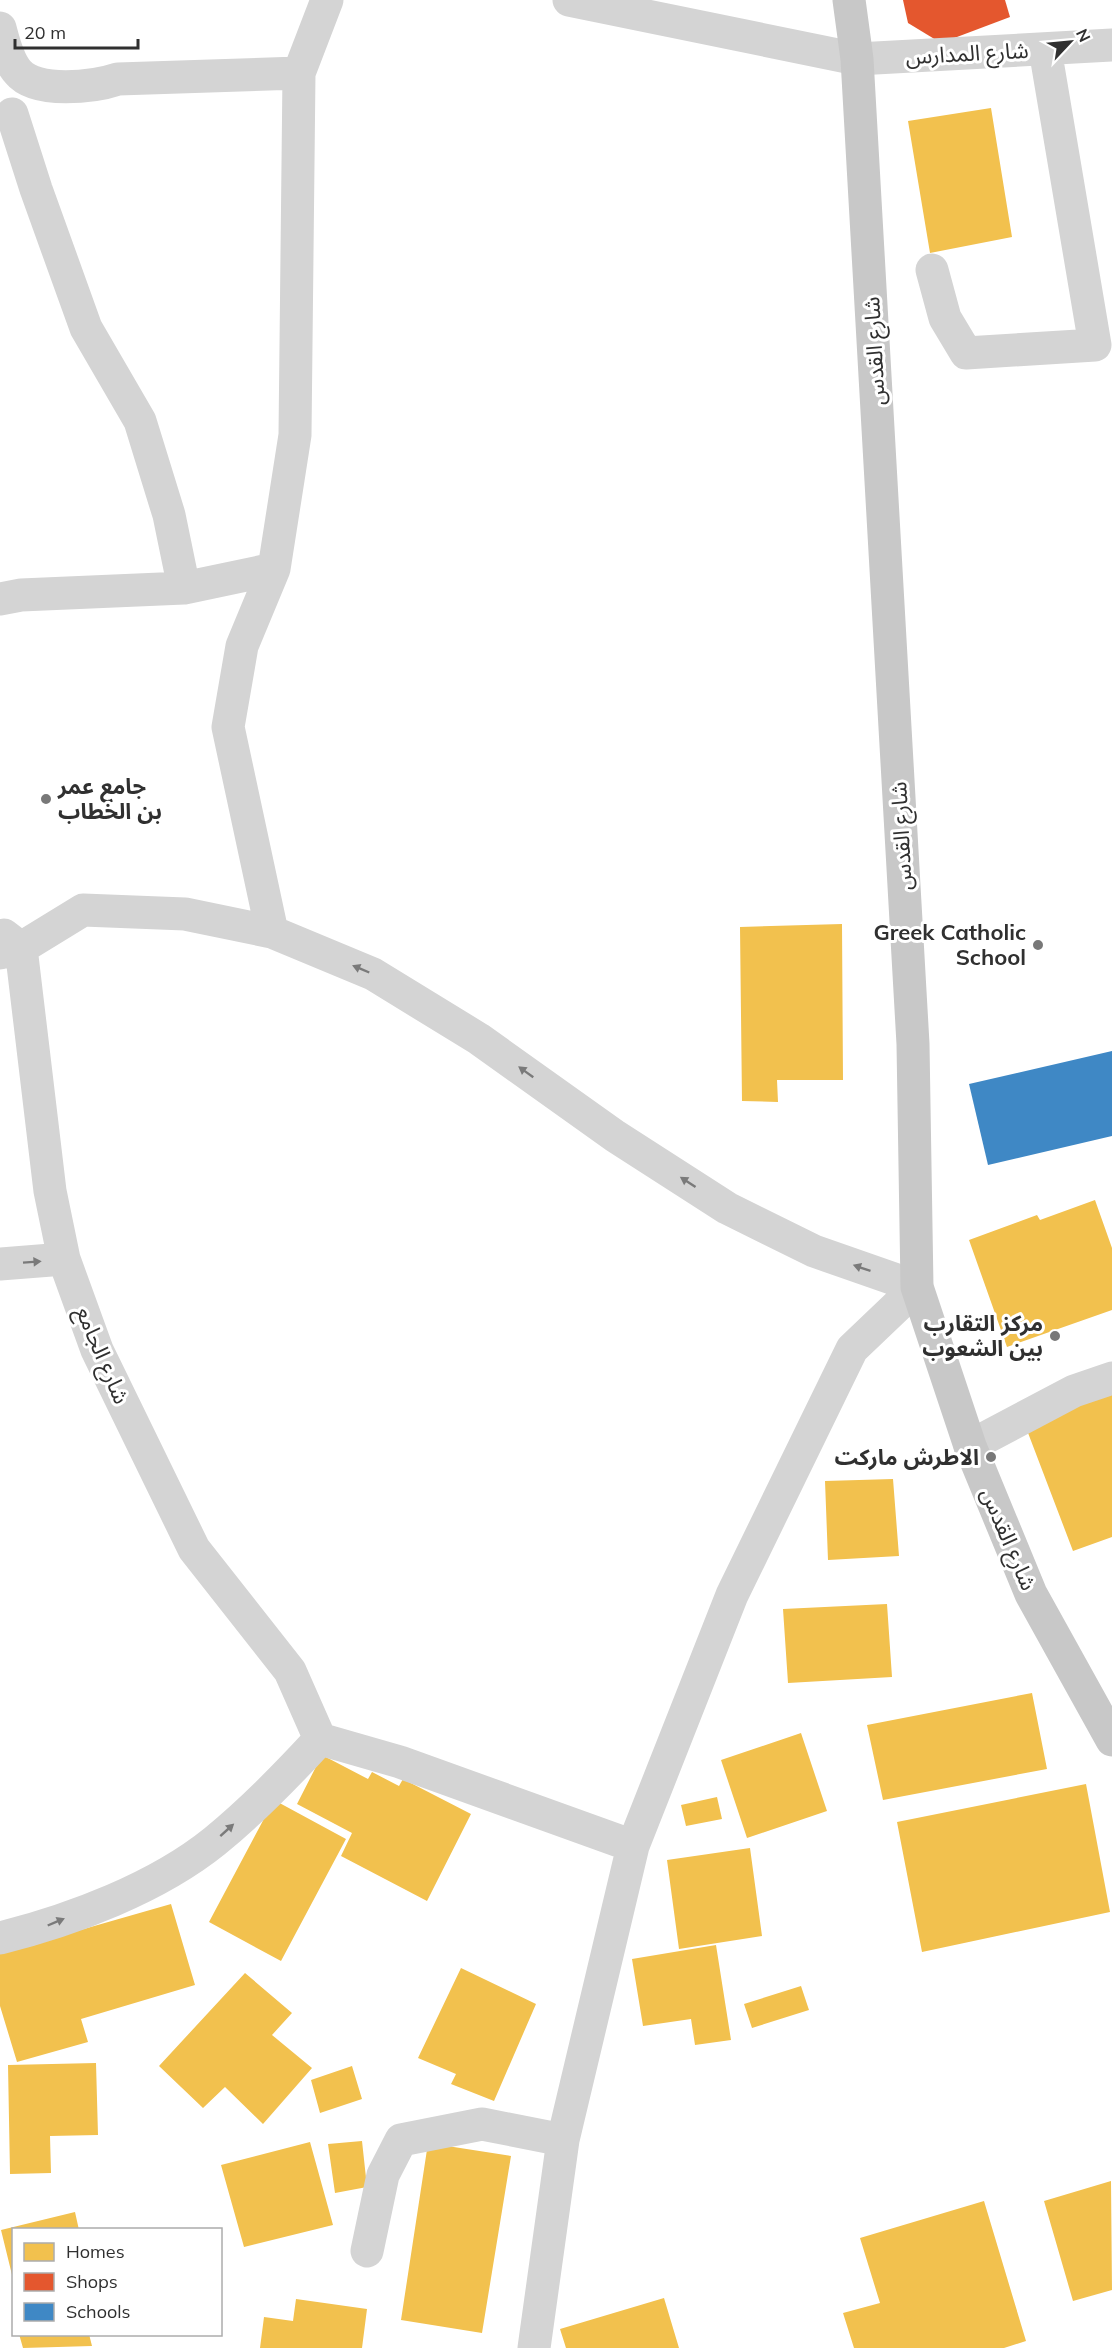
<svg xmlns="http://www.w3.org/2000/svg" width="1112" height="2348" viewBox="0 0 1112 2348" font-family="Mulish,'Noto Sans Arabic',sans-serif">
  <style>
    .homes { fill: #f2c14e }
    .shops { fill: #e4572e }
    .schools { fill: #3f88c5 }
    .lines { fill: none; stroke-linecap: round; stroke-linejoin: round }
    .minor { stroke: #d4d4d4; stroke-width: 33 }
    .major { stroke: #c8c8c8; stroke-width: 33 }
    .oneway { fill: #7a7a7a }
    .poi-dot { fill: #787878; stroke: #fff; stroke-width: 2 }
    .labels { text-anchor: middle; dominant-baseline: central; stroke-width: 6; stroke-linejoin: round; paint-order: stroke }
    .street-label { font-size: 22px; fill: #303030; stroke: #fff }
    .poi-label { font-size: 22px; font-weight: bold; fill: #303030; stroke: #fff; text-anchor: end }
  </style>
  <rect width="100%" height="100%" fill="#fff"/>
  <path class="homes" d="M991 108 1012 237 930 253 908 121Z
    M842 924 843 1080H777L778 1102 742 1101 740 927Z
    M1095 1200 1112 1248V1310L1007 1347 969 1240 1037 1215 1040 1220Z
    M1112 1394V1537L1073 1551 1025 1425Z
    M893 1479 899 1556 828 1560 825 1481Z
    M887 1604 892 1677 788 1683 783 1609Z
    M1032 1693 1047 1769 883 1800 867 1725Z
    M801 1733 827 1811 747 1838 721 1760Z
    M322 1755 368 1779 372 1772 399 1786 403 1779 471 1814 427 1901 341 1856 352 1833 297 1804Z
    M1086 1784 1110 1912 922 1952 897 1822Z
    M717 1797 722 1819 686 1826 681 1805Z
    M274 1800 346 1839 281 1961 209 1922Z
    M750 1848 762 1936 679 1949 667 1860Z
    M171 1904 195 1985 81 2019 88 2042 17 2062 0 2006V1953Z
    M716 1945 731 2040 695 2045 691 2019 643 2026 632 1959Z
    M461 1968 536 2004 494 2101 451 2084 456 2074 418 2058Z
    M245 1973 292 2013 272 2035 312 2068 263 2124 225 2087 203 2108 159 2066Z
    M801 1986 809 2010 752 2028 744 2004Z
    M96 2063 98 2135 50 2136 51 2173 10 2174 8 2065Z
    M352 2066 362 2099 320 2113 311 2080Z
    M362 2141 367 2187 335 2193 328 2144Z
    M310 2142 333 2225 244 2247 221 2165Z
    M428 2143 511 2156 482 2333 401 2320Z
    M1111 2181 1112 2290 1073 2301 1044 2201Z
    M984 2201 1026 2341 1004 2348H854L843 2313 880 2303 860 2238Z
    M75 2212 79 2230H14L13 2279 1 2230Z
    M664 2298 679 2348H566L560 2329Z
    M296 2299 367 2309 362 2348H260L264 2317 293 2321Z
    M19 2334H89L92 2346 23 2348Z"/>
  <path class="shops" d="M903 0H1005L1010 17 941 43 908 23Z"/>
  <path class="schools" d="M1112 1051V1136L988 1165 969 1084Z"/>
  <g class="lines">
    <path class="minor" d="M569 0 857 59 1112 45
      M0 28C4 43 8 61 18 72 36 94 94 87 118 79L299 73
      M12 114 36 189 86 328 140 421 169 515 184 588
      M932 270 945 318 966 353 1095 345 1045 49
      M0 599 21 595 184 588 274 569 295 435 299 73 327 0
      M272 932 228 727 242 646 274 569
      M4 935 21 948 50 1191 64 1259 97 1350 194 1549 290 1671 320 1739
      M0 953 21 948 83 910 185 914 272 932 373 974 479 1039 615 1136 727 1208 814 1251 917 1287 852 1349 732 1595 633 1846 563 2140 534 2348
      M0 1264 64 1259
      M970 1446 1074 1391 1112 1378
      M320 1739 400 1762 633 1846
      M0 1938C72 1920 157 1888 215 1841 253 1810 287 1775 320 1739
      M367 2251 383 2175 401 2140 482 2124 563 2140"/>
    <path class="major" d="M849 0 857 59 913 1044 917 1287 970 1446 1031 1594 1112 1740"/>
  </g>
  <defs><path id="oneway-solid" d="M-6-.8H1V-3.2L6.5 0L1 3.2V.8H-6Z" transform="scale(1.5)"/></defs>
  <g class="oneway">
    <use href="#oneway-solid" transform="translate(361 969) rotate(-157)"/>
    <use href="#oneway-solid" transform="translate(526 1072) rotate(-144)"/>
    <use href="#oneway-solid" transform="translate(688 1182) rotate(-147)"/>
    <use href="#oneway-solid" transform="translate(32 1262) rotate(-4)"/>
    <use href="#oneway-solid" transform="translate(862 1268) rotate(-161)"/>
    <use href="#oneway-solid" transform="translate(227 1830) rotate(-42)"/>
    <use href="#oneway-solid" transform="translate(56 1922) rotate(-23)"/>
  </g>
  <g class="poi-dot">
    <circle cx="46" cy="799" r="6"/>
    <circle cx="1038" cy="945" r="6"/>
    <circle cx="1055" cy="1336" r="6"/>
    <circle cx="991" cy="1457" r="6"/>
  </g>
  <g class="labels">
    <g class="street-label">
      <text transform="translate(967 53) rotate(-3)">شارع المدارس</text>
      <text transform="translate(874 351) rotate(-93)">شارع القدس</text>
      <text transform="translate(901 836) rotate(-93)">شارع القدس</text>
      <text transform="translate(103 1355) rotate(67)">شارع الجامع</text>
      <text transform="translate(1009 1539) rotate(67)">شارع القدس</text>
    </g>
    <g class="poi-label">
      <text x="58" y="786" text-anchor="start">جامع عمر<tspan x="58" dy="25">بن الخطاب</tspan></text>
      <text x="1026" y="932">Greek Catholic<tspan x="1026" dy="25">School</tspan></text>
      <text x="1043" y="1323">مركز التقارب<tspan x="1043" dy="25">بين الشعوب</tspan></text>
      <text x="979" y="1457">الاطرش ماركت</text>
    </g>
  </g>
  <rect x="12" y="2228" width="210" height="108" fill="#ffffff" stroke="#acacac" stroke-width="1.5"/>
  <rect x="24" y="2243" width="30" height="18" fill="#f2c14e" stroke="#acacac" stroke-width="1.5"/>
  <text x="66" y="2258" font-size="18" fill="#303030">Homes</text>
  <rect x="24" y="2273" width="30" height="18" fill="#e4572e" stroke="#acacac" stroke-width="1.5"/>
  <text x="66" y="2288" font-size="18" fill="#303030">Shops</text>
  <rect x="24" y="2303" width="30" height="18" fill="#3f88c5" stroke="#acacac" stroke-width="1.5"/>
  <text x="66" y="2318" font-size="18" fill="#303030">Schools</text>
  <g transform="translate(1070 42) rotate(64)" stroke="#ffffff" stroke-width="4.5" paint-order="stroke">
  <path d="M0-4.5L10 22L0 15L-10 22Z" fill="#303030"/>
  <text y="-9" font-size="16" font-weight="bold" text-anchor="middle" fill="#303030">N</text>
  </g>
  <path d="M15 39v9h123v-9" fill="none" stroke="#303030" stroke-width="3"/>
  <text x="24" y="39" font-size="18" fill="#303030" stroke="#ffffff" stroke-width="4.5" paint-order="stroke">20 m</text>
</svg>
